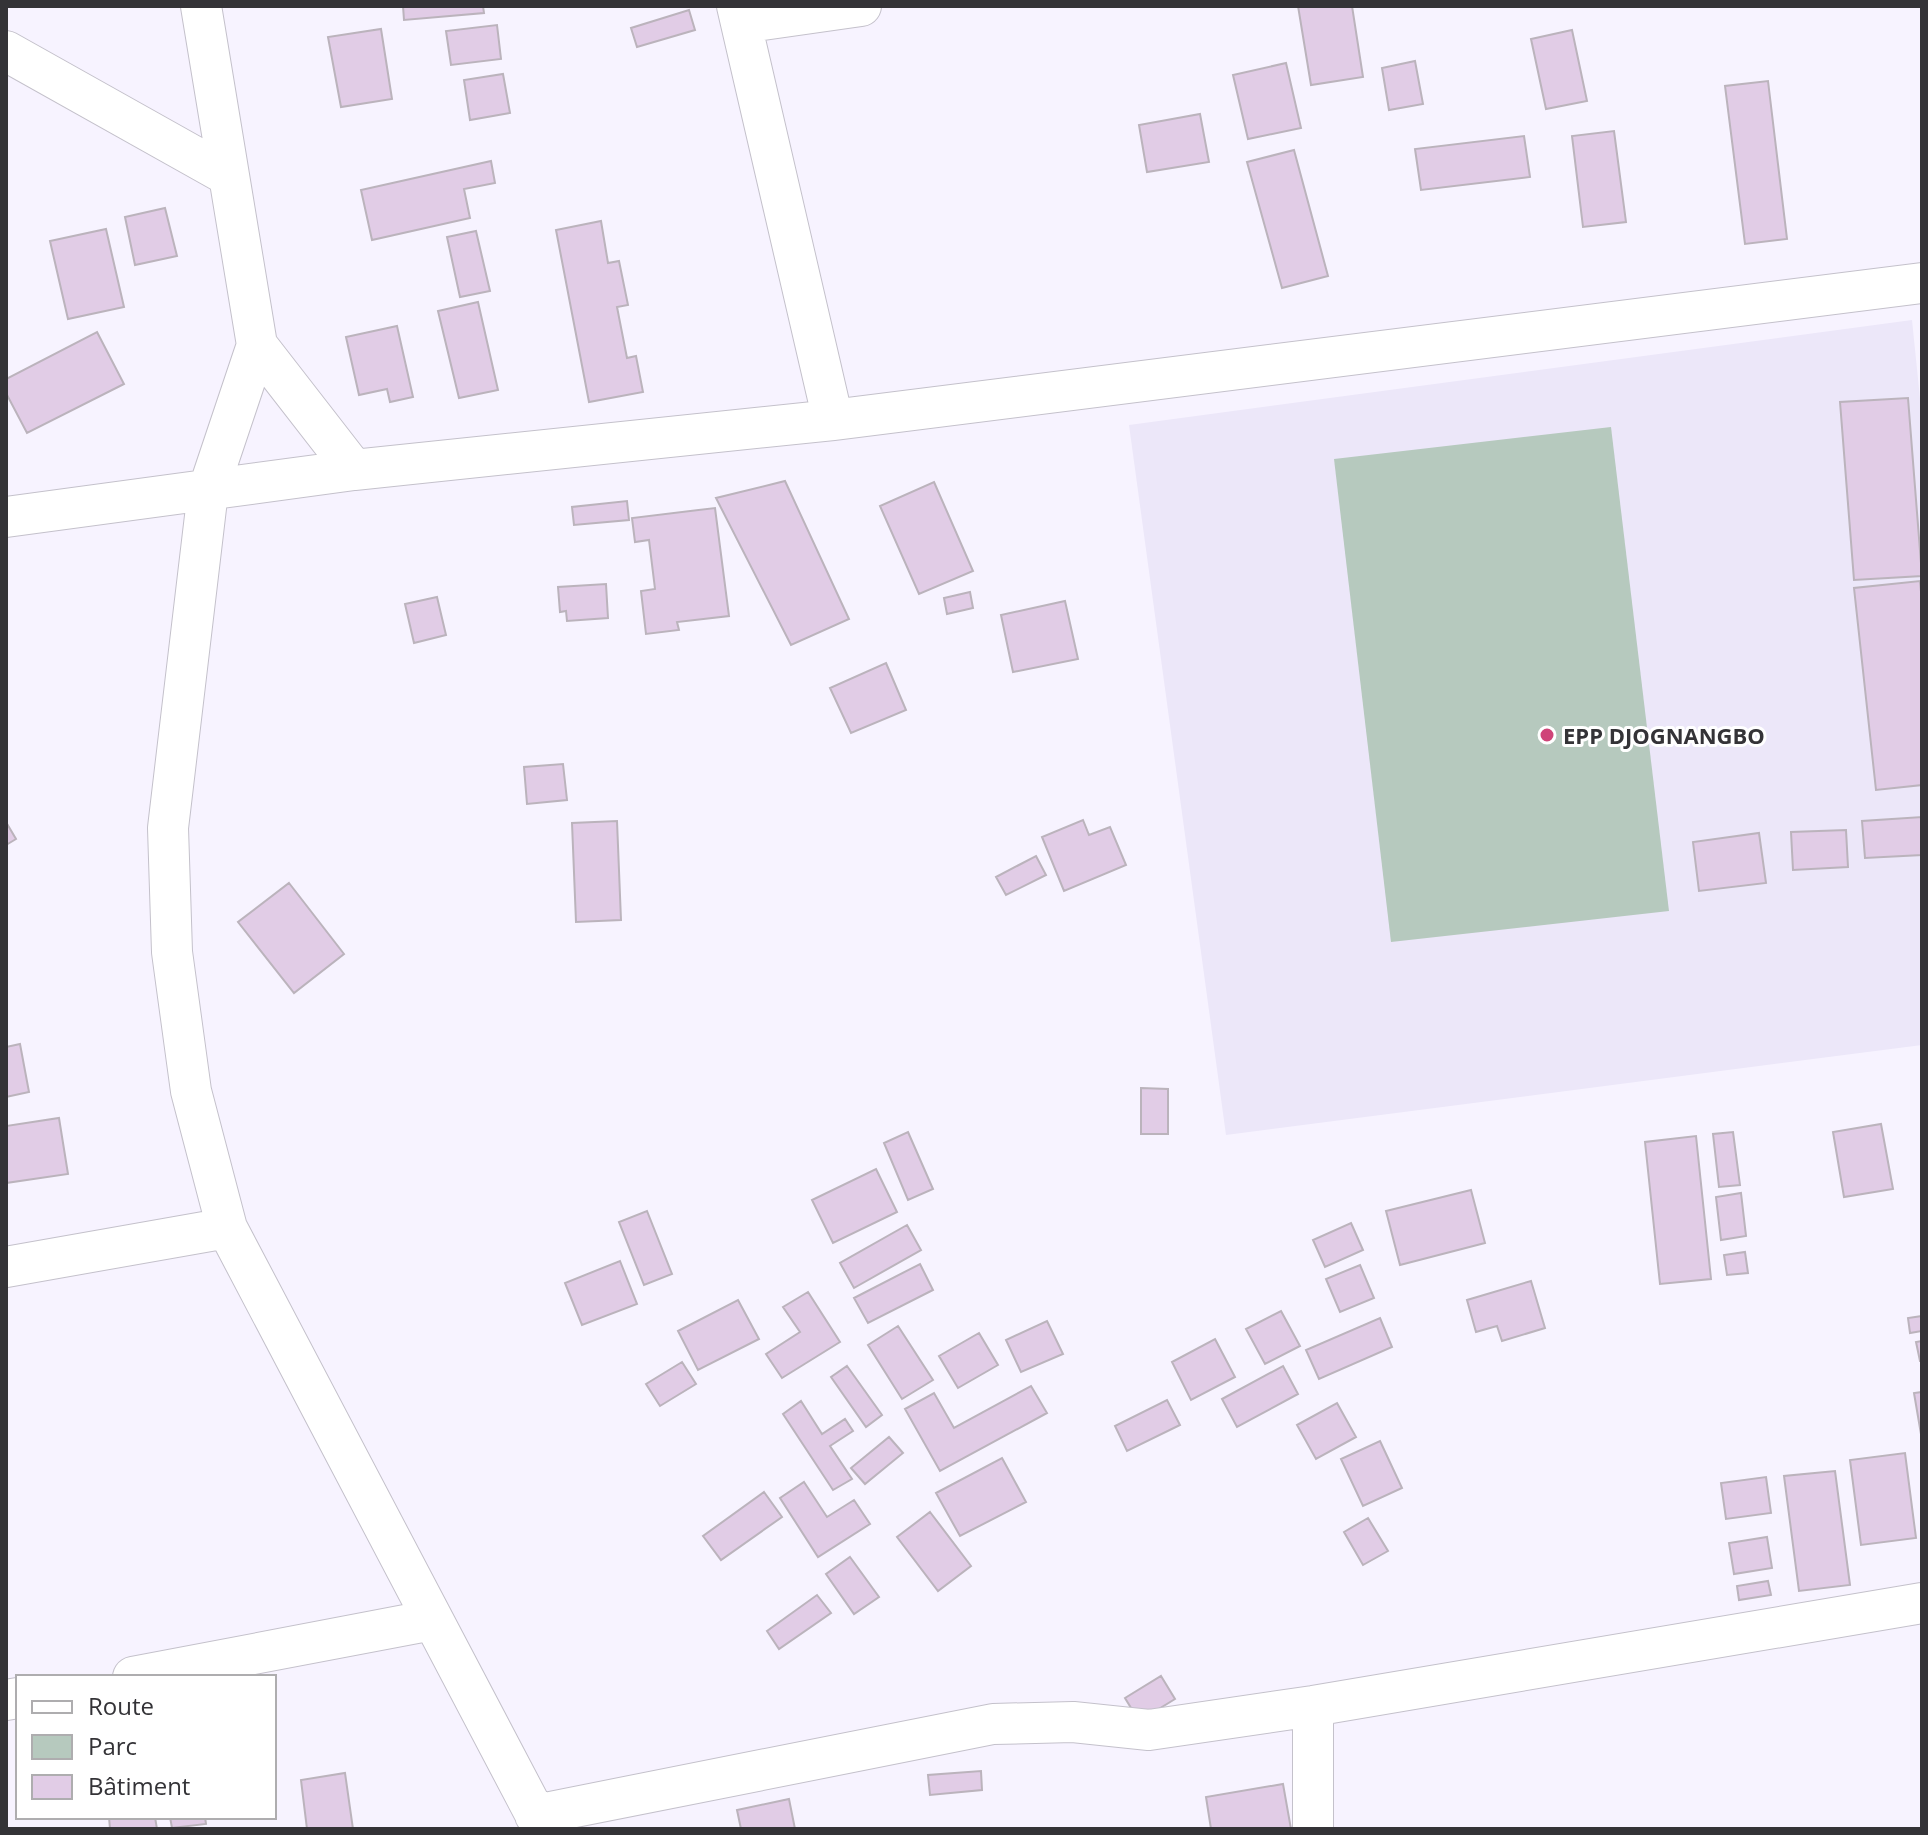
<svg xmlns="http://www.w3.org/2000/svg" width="1928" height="1835" viewBox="0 0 1928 1835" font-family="'Open Sans',sans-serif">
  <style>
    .built { fill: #ece7f9 }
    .green { fill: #b6c9be }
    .building { fill: #e1cce6; stroke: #bbb3bc; stroke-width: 2 }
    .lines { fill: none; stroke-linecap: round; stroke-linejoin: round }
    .minor-casing { stroke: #c4c1cb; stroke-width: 42 }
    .minor { stroke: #fff; stroke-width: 40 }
    .poi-dot { fill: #cf4478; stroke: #fff; stroke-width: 3 }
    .labels { text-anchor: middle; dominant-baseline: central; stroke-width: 6; stroke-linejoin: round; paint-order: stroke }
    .poi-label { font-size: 22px; font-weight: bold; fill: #343337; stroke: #fff; text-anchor: start }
  </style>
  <rect width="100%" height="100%" fill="#f7f3ff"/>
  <path class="built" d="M1912 320 1922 418V1045L1226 1135 1129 425Z"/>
  <path class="green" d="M1611 427 1669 911 1391 942 1334 459Z"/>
  <path class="building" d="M403 6H483L484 13 404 20Z
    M1298 6H1352L1363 77 1311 85Z
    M689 10 695 30 637 47 631 28Z
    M497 25 501 59 451 65 446 31Z
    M381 29 392 99 341 107 328 37Z
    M1572 30 1587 101 1546 109 1531 39Z
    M1415 61 1423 104 1389 110 1382 68Z
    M1286 63 1301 128 1248 139 1233 75Z
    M503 74 510 113 470 120 464 80Z
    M1768 81 1787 239 1745 244 1725 86Z
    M1200 114 1209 162 1147 172 1139 125Z
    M1614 131 1626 222 1583 227 1572 136Z
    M1524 136 1530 177 1421 190 1415 149Z
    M1294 150 1328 276 1282 288 1247 162Z
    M491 161 495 183 464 189 470 218 372 240 361 190Z
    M165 208 177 256 135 265 125 217Z
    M601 221 608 263 619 261 628 305 617 307 627 358 636 356 643 392 589 402 556 230Z
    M106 229 124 307 68 319 50 241Z
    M476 231 490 291 460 297 447 237Z
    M478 302 498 390 459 398 438 311Z
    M397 326 413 397 390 402 387 389 359 395 346 337Z
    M97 332 124 384 27 433 6 393V379Z
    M1908 398 1922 576 1854 580 1840 402Z
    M785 481 849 619 791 645 716 498Z
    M934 482 973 571 919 594 880 506Z
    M627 501 629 520 574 525 572 507Z
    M715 508 729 616 677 622 679 630 646 634 641 591 655 589 649 540 635 542 632 518Z
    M1920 581 1922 603V785L1876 790 1854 588Z
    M606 584 608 618 567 621 566 611 560 612 558 587Z
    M970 592 973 608 947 614 944 598Z
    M437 597 446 635 414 643 405 604Z
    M1065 601 1078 659 1013 672 1001 615Z
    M886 663 906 710 851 733 830 688Z
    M563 764 567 800 527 804 524 767Z
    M1922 817V855L1865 858 1862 821Z
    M1083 820 1089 835 1110 827 1126 865 1064 891 1042 837Z
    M617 821 621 920 576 922 572 823Z
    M6 822 16 839 6 845Z
    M1846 830 1848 867 1793 870 1791 832Z
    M1759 833 1766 883 1699 891 1693 842Z
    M1036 856 1046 875 1006 895 996 877Z
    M289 883 344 954 294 993 238 922Z
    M20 1044 29 1092 6 1097V1047Z
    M1141 1088 1168 1089V1134H1141Z
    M59 1118 68 1174 6 1183V1126Z
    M1881 1124 1893 1189 1844 1197 1833 1132Z
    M908 1132 933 1189 908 1200 884 1143Z
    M1733 1132 1740 1185 1719 1187 1713 1134Z
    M1696 1136 1711 1279 1660 1284 1645 1142Z
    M876 1169 897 1212 833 1243 812 1200Z
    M1471 1190 1485 1243 1400 1265 1386 1211Z
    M1741 1193 1746 1236 1721 1240 1716 1197Z
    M647 1211 672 1274 644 1285 619 1222Z
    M1351 1223 1363 1250 1325 1267 1313 1240Z
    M907 1225 921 1250 854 1288 840 1263Z
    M1745 1252 1748 1273 1727 1275 1724 1255Z
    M620 1261 637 1304 582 1325 565 1283Z
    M920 1264 933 1290 868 1323 854 1298Z
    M1360 1265 1374 1298 1340 1312 1326 1279Z
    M1531 1281 1545 1328 1502 1341 1497 1326 1476 1332 1467 1300Z
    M808 1292 840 1342 782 1378 766 1354 800 1332 783 1307Z
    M738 1300 759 1339 698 1370 678 1331Z
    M1281 1311 1300 1346 1265 1364 1246 1329Z
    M1922 1316V1331L1910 1333 1908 1318Z
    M1380 1318 1392 1347 1319 1379 1306 1350Z
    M1047 1321 1063 1354 1021 1372 1006 1340Z
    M898 1326 933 1380 902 1399 868 1345Z
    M979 1333 998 1365 958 1388 939 1356Z
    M1215 1339 1235 1377 1191 1400 1172 1362Z
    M1922 1341V1361H1920L1916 1342Z
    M682 1362 696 1384 660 1406 646 1384Z
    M847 1366 882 1415 866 1427 831 1377Z
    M1283 1366 1298 1394 1237 1427 1222 1399Z
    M1031 1386 1047 1413 940 1471 905 1409 934 1393 954 1428Z
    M1922 1392V1440L1914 1393Z
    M1167 1400 1180 1425 1127 1451 1115 1426Z
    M801 1401 822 1434 845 1419 853 1431 830 1446 852 1479 833 1490 783 1414Z
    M1337 1403 1356 1437 1316 1459 1297 1425Z
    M889 1437 903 1453 865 1484 851 1468Z
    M1380 1441 1402 1488 1363 1506 1341 1459Z
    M1905 1453 1916 1538 1861 1545 1850 1460Z
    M1002 1458 1026 1502 960 1536 936 1493Z
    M1835 1471 1850 1585 1799 1591 1784 1476Z
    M1766 1477 1771 1513 1726 1519 1721 1483Z
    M804 1482 827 1517 854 1500 870 1524 818 1557 780 1498Z
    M764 1492 782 1517 721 1560 703 1536Z
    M930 1512 971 1566 938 1591 897 1537Z
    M1368 1518 1388 1551 1363 1565 1344 1532Z
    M1767 1537 1772 1568 1734 1574 1729 1543Z
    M850 1557 879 1597 854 1614 826 1574Z
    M1768 1581 1771 1595 1739 1600 1737 1586Z
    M817 1595 831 1613 779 1649 767 1631Z
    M1161 1676 1175 1699 1139 1721 1125 1698Z
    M981 1771 982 1790 930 1795 928 1775Z
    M345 1773 353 1829H307L301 1780Z
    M1283 1784 1291 1829H1211L1206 1797Z
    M789 1799 795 1829H741L737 1810Z
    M109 1817H155L157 1829H110Z
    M170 1817H205L206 1824 172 1828Z"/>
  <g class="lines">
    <defs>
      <path id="minor" d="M201 6 257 345 208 491 168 828 172 952 191 1091 227 1228 543 1829
        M737 6 833 420
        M741 23 861 6
        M6 51 229 176
        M257 345 354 470
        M6 517 354 470 833 420 1922 283
        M6 1267 227 1228
        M133 1677 432 1620
        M6 1700 18 1698
        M1313 1706V1829
        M535 1815 993 1724 1073 1722 1149 1730 1313 1706 1922 1603"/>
    </defs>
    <use href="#minor" class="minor-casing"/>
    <use href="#minor" class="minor"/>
  </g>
  <circle class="poi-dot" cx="1547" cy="735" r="8"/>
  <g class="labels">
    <g class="poi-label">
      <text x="1563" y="735">EPP DJOGNANGBO</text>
    </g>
  </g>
  <rect width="1928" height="1835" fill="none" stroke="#343337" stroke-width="16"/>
  <rect x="16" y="1675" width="260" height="144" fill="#ffffff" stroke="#aeadaf" stroke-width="2"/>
  <rect x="32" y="1701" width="40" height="12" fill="#ffffff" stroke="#aeadaf" stroke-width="2"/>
  <text x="88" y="1715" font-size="24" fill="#343337">Route</text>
  <rect x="32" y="1735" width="40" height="24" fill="#b6c9be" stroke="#aeadaf" stroke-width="2"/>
  <text x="88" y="1755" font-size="24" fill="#343337">Parc</text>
  <rect x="32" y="1775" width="40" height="24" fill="#e1cce6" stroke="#aeadaf" stroke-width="2"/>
  <text x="88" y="1795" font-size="24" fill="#343337">Bâtiment</text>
</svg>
